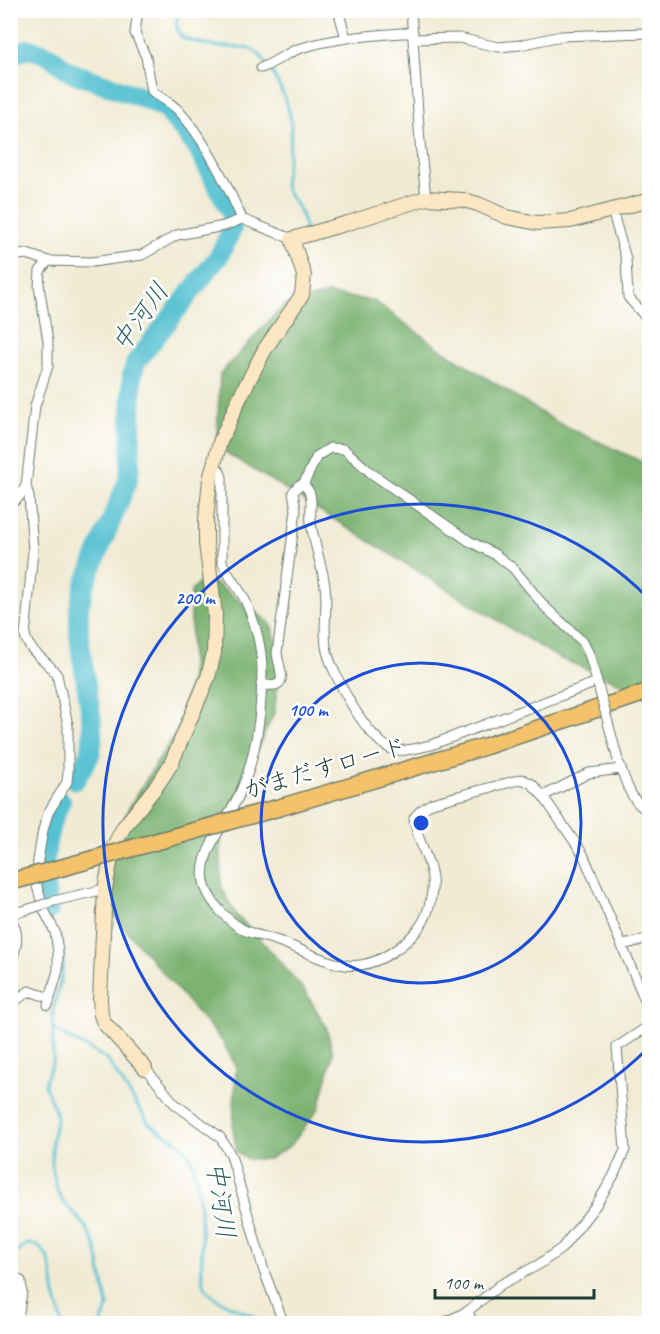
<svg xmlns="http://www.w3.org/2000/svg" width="660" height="1334" viewBox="0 0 660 1334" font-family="Caveat,'Klee One',sans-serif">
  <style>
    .forest { fill: #7bb372; stroke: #4d7853; stroke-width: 1.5 }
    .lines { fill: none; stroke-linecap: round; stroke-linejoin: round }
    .stream { stroke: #57c1d2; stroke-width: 3 }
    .river { stroke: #57c1d2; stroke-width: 20 }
    .street-casing { stroke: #687a6c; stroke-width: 11 }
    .secondary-casing { stroke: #687a6c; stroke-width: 16 }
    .highway-casing { stroke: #687a6c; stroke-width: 19 }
    .street { stroke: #fff; stroke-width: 9 }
    .secondary { stroke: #fbe7c3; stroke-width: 14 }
    .highway { stroke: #f4c26a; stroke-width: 16 }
    .street-bridge-casing { stroke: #687a6c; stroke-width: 11; stroke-linecap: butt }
    .highway-bridge-casing { stroke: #687a6c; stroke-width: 19; stroke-linecap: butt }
    .street-bridge { stroke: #fff; stroke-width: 9 }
    .highway-bridge { stroke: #f4c26a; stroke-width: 16 }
    .ring { fill: none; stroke: #1d4ed8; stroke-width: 3 }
    .labels { text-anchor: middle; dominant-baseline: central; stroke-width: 5; stroke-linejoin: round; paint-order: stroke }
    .street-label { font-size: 24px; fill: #1f3d34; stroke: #fff }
    .water-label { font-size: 26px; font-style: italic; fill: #306563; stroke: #fff }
    .centre { fill: #1d4ed8; stroke: #fff; stroke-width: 3 }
    .ring-label { font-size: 18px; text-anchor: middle; font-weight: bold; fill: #1d4ed8; stroke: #fff; stroke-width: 5; stroke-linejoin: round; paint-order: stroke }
  </style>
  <rect width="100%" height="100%" fill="#fff"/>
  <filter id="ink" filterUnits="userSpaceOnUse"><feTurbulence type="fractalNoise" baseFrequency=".0167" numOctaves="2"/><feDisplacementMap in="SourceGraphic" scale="12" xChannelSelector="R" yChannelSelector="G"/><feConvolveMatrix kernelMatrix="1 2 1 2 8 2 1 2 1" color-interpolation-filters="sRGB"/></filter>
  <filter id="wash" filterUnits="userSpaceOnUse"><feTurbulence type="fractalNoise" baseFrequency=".008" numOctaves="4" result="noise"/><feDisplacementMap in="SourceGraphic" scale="24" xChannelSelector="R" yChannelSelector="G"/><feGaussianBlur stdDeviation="1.35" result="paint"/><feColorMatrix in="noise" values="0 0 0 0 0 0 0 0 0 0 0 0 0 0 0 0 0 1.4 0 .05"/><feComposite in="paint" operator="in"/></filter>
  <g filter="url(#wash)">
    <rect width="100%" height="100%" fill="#f1ebd4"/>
    <path class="forest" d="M327 294 374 301 439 348 558 423 649 465V695L557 657 220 449 217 435 220 374 284 305Z
      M202 580 216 584 270 623 278 645V681L274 713 246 774 221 839V886L236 915 261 940 304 990 326 1026 333 1054 319 1108 291 1145 269 1159H248L237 1152 233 1130 236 1066 222 1041 113 915 106 879 110 847 131 804 177 731 191 677V591Z"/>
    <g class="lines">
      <path class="stream" d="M180 10C175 20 175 30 183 38 197 43 213 47 228 47 236 48 243 46 251 49 268 56 290 104 291 123 292 142 287 164 284 183 286 195 294 199 299 210 302 216 304 224 306 230
        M60 937C71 974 50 995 53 1028 70 1042 91 1047 108 1061L148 1122C159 1134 180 1138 188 1153 201 1177 201 1226 202 1253 202 1265 200 1280 207 1290 215 1302 242 1309 255 1318V1324
        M53 1028V1062L46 1079 45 1086 57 1116 52 1140V1166L57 1190 62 1200 86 1227 96 1247 108 1307 101 1324
        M10 1258 27 1244C53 1244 52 1277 55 1295 57 1305 61 1313 62 1324"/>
      <path class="river" d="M10 55 28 49 40 52 51 57 70 72 138 96 165 108 196 146 232 213V229L219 256 136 362 132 375 130 467 128 480 84 587 79 608V637L92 722V743L90 755 75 780
        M49 910C41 875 43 833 61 801"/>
    </g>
  </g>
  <g filter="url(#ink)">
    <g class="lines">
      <defs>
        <path id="street" d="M138 10 135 33 146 57 152 91C160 98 170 102 178 110 205 139 226 182 242 219L292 239
          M338 10 346 38
          M411 10 420 142 426 198
          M413 39 459 38 498 47 520 45 561 36 644 33 650 35
          M261 68C274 63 285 54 298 49 335 37 375 35 413 32
          M612 210 626 259 628 297 650 322
          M10 256 27 254 48 261 92 262 142 255 177 235 224 226 242 219
          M213 464 219 470 222 477V561C227 576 238 586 245 600 255 622 262 645 262 670 262 704 258 740 248 772 244 785 238 798 231 810 219 833 195 860 206 889 213 905 227 920 242 929 253 935 268 937 281 942 326 959 353 982 398 948 411 939 424 925 428 910 431 900 433 888 432 878 430 858 416 839 414 818L420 811 432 803 522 779 532 784 543 796 583 854 650 1012
          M303 485 317 456 330 448 344 449 371 473 469 541 496 555 513 568 545 607 583 642 589 654 598 685
          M26 486 29 496 33 551 25 636C30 654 48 660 57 675L68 725V772L67 782 48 813 43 830 38 860 37 886 44 910 55 932 58 952V970L48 1005
          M10 505 19 497 26 486 35 406 48 366V341L39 286 40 271 48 261
          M261 684C292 691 279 670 277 653L296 510 293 492 299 485H303C316 493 309 510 311 523 314 544 322 565 325 586 328 605 323 626 326 646 329 670 369 745 395 750 406 752 420 747 431 745L597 682
          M620 765C626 783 631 803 650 812
          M543 796 589 773 621 769
          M54 901 105 889
          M10 914 23 911
          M10 924 14 925C20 939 15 951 10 964
          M623 945 650 938
          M10 1001H15L29 991 50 998
          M145 1068 175 1104 220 1137 231 1155 264 1271 284 1324
          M10 1277 21 1281 22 1292 17 1324
          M468 1311 473 1324
          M442 1324 468 1311 500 1285 538 1265 562 1248 596 1205 613 1177 625 1150 617 1047 647 1027 650 1021"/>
        <path id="secondary" d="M145 1068 104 1023 101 1015 100 999 105 889 113 848 123 828 158 784 171 764 208 677 214 653 215 614 206 543V519L210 479 220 442 240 397 265 349 302 295 304 275 292 239 348 223 426 198 463 200 478 204 507 217 537 223 570 221 650 200"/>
        <path id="highway" d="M281 807 486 746 650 691"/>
      </defs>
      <use href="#street" class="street-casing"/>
      <use href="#secondary" class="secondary-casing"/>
      <use href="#highway" class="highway-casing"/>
      <use href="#street" class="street"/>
      <use href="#secondary" class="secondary"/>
      <use href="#highway" class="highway"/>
      <defs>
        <path id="street-bridge" d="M598 685 618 760
          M23 911 54 901"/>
        <path id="highway-bridge" d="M10 882 281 807"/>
      </defs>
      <use href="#street-bridge" class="street-bridge-casing"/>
      <use href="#highway-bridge" class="highway-bridge-casing"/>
      <use href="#street-bridge" class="street-bridge"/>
      <use href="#highway-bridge" class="highway-bridge"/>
    </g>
  </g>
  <g class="ring">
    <circle cx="421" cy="823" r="160"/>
    <path d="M649 1047A319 319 0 1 1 649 599"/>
  </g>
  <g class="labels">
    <g class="street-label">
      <text transform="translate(325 768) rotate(-16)">がまだすロード</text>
    </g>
    <g class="water-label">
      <text transform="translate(140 317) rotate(-54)">中河川</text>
      <text transform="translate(221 1200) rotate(82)">中河川</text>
    </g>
  </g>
  <circle cx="421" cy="823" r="9" class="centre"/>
  <g class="ring-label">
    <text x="195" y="604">200 m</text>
    <text x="308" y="716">100 m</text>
  </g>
  <rect width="660" height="1334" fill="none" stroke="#fff" stroke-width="36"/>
  <path d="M435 1289v9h159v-9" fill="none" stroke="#1f3d34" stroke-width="3"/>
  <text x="444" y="1289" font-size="18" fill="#1f3d34" stroke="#ffffff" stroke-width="4.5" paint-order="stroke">100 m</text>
</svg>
